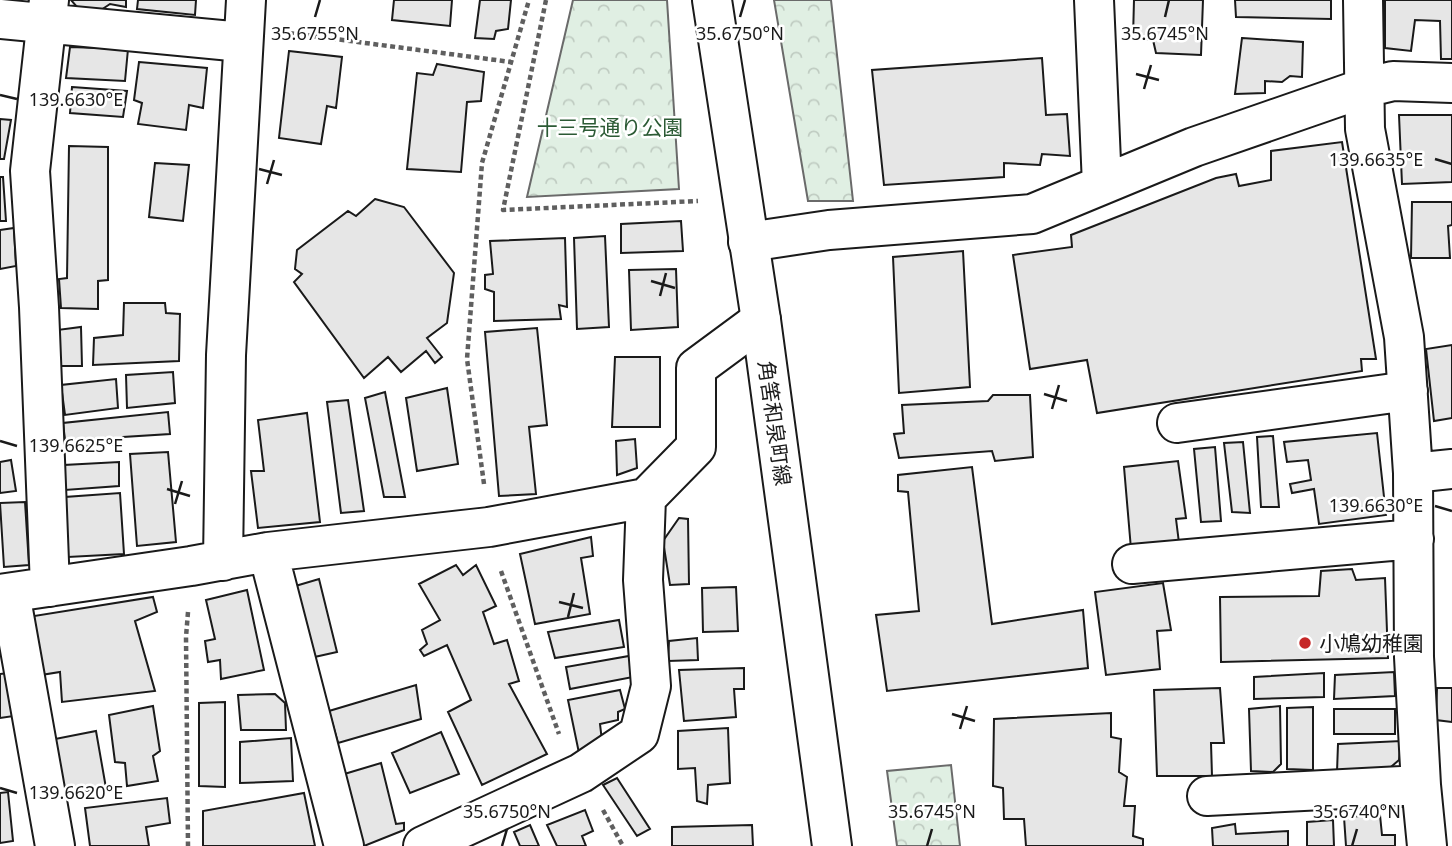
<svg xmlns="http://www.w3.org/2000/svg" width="1452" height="846" viewBox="0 0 1452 846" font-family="'Noto Sans','Noto Sans JP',sans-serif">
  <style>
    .forest { fill: url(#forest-crowns); stroke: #6a6a6a; stroke-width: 2 }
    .building { fill: #e6e6e6; stroke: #1a1a1a; stroke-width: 2 }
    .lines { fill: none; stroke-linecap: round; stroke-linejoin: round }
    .minor-casing { stroke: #1a1a1a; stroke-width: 42 }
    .major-casing { stroke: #1a1a1a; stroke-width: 42 }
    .path { stroke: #5f5f5f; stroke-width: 4.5; stroke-dasharray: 5 3.5; stroke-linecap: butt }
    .minor { stroke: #fff; stroke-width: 38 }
    .major { stroke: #fff; stroke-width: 38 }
    .ticks { fill: none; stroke: #1a1a1a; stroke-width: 2.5 }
    .poi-dot { fill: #c62828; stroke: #fff; stroke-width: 2.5 }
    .labels { text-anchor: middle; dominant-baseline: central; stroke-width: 5; stroke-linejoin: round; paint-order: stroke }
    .park-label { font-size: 21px; fill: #2b5a34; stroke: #fff }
    .street-label { font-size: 21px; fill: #1a1a1a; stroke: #fff }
    .poi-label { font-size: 21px; fill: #1a1a1a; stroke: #fff; text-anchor: start }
    .ticks-label { font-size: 18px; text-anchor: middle; fill: #1a1a1a; stroke: #fff; stroke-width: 5; stroke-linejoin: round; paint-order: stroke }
  </style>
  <defs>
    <pattern id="forest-crowns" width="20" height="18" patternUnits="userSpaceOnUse" patternTransform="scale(1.75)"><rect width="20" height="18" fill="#e0efe3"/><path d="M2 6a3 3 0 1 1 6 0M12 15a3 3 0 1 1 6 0" fill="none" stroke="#c0ccc2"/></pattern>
  </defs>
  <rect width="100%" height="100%" fill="#fff"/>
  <path class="forest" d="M573 0H667L679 189 527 197Z
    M774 0H831L853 201H808Z
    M951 765 960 846H897L887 771Z"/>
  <path class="building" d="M71 0H126V7L110 4 101 10 77 7Z
    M138 0H196L195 15 137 9Z
    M394 0H452L450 26 392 20Z
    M480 0H511L508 29 496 31 494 39 475 38Z
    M1134 0H1203L1201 55 1156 53 1153 40 1133 38Z
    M1235 0H1331V19L1236 17Z
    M1385 0H1452V59H1441L1440 21 1415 20 1411 51 1385 48Z
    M1242 38 1303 42 1302 77 1290 76 1282 82 1265 81V93L1235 94Z
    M70 47 128 49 125 81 66 78Z
    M289 51 342 57 336 108 327 106 321 144 279 138Z
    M1042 58 1046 115 1067 114 1070 156 1042 154 1040 165 1004 163V177L884 185 872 70Z
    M139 62 207 68 203 108 189 105 186 130 138 124 142 103 134 100Z
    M437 64 484 72 481 101 467 102 461 172 407 169 417 73 433 75Z
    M72 87 127 91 123 117 70 113Z
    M1399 115H1452V182L1402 184Z
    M0 119 11 120 4 159H0Z
    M1342 142 1376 359H1361L1362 371 1097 413 1087 360 1030 369 1013 255 1072 247 1071 235 1216 178 1236 174 1239 186 1271 180V151Z
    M69 146 108 147V280L98 281V309L61 308 59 279 67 278Z
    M155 163 189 165 183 221 149 217Z
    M0 177H3L6 221H0Z
    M375 199 404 207 454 273 447 323 427 338 442 357 435 363 426 351 401 372 388 357 364 378 294 282 302 274 295 269 297 250 348 211 356 216Z
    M1412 202H1452V225L1448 226 1450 258H1411Z
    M681 221 683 251 621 253V224Z
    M14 228 16 266 0 269V230Z
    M605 236 609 327 577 329 574 238Z
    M565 238 567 307 559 305 561 319 494 321V292L485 289V275L493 274 490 241Z
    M963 251 970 387 899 393 893 257Z
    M676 269 678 327 631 330 629 270Z
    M124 303H165L166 313 180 314 179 361 93 365 94 338 123 335Z
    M81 327 82 366H60L57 330Z
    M537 328 547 425 529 427 536 494 499 496 485 332Z
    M1452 345V418L1434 421 1426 349Z
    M615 357H660V427H612Z
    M173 372 175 403 127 408 126 375Z
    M116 379 118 408 65 415 61 385Z
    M447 388 458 464 417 471 406 398Z
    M385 392 405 497H384L365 398Z
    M993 395H1030L1033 457 995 461 992 451 899 458 894 434 904 433 902 405 988 401Z
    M348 400 364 511 341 513 327 402Z
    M168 412 170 434 123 437 118 444 66 448 63 423Z
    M307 413 320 522 258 528 251 471H264L258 420Z
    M1377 433 1386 515 1319 524 1314 489 1292 493 1290 484 1311 480 1308 460 1287 462 1284 442Z
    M1273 436 1279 507H1261L1257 437Z
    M635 439 637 468 617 475 616 441Z
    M1243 442 1250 513 1232 512 1224 443Z
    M1215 447 1221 521 1201 522 1194 449Z
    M168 452 176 542 137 546 130 454Z
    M11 460 16 491 0 493V462Z
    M1178 461 1186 518 1176 519 1179 543 1131 549 1124 467Z
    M119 462V486L65 490 64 465Z
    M972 467 992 624 1083 610 1088 668 887 691 876 615 919 611 908 492 898 491V475Z
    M120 493 124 554 68 557 65 497Z
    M25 502 29 565 4 567 0 503Z
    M679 518 688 519 689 584 670 585 663 541Z
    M591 537 593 556 581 558 590 614 535 624 520 554Z
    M456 565 463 575 476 565 496 606 483 612 494 644 507 640 519 681 509 684 547 754 482 785 448 712 471 700 447 645 424 656 420 650 427 644 422 630 440 620 419 584Z
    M1352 569 1356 580 1385 578 1388 658 1221 662 1220 597 1319 596 1321 571Z
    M319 579 337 652 310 658 292 587Z
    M1163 583 1171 630 1157 631 1160 669 1106 675 1095 592Z
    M736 587 738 631 703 632 702 588Z
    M247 590 264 670 221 679 220 660 208 662 205 641 215 639 206 600Z
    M153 597 157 612 135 621 155 691 62 702 60 672 41 675 34 616Z
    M619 620 624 647 555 658 548 632Z
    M697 638 698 660 668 661 669 641Z
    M629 656 633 677 570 689 566 667Z
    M744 668V689H734L736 717 684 721 679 670Z
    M1394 672 1395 696 1334 699 1335 675Z
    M8 673 14 716 0 718V674Z
    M1324 673V697L1254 699V677Z
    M416 685 421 719 338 743 329 711Z
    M1220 688 1224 743H1211L1212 776H1157L1154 690Z
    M1437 688H1452V722L1436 720Z
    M620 690 625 709 618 712V720L600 724 602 741 579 753 568 700Z
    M275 694 285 703 286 730H241L238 695Z
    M225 702V787L199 786V703Z
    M153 706 160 751 153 756 158 781 127 786 125 763 115 762 109 715Z
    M1280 706 1281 764 1273 772 1251 771 1249 709Z
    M1313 707V770L1287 769V708Z
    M1334 709H1395V734H1334Z
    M1111 713V737L1121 739 1119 772 1127 777 1124 806H1135L1133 836 1143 839V846H1026L1024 819H1004L1003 788 993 786 994 719Z
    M728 728 730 783 708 785 707 804 697 801 695 768 678 769V731Z
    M96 731 106 788 65 794 55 739Z
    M441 732 459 774 410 793 392 753Z
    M291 738 293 781 240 783V742Z
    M1401 741 1399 760 1385 772H1337L1338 744Z
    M381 763 396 824 404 823V830L364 846H357L341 775Z
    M617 778 650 829 637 836 603 785Z
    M8 792 13 841 0 843V793Z
    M304 793 315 846H203V811Z
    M167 798 170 823 146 827 149 846H90L85 808Z
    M585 810 593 831 582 836 586 846H557L547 825Z
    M1380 815 1382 835H1395V846H1346L1344 817Z
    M1333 820 1334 846H1307V822Z
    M1235 824 1236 834 1288 831V846H1213L1212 828Z
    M530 825 539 846H520L514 832Z
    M752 825 753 846H672V827Z"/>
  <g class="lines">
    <defs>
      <path id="minor" d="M49 0 30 171 39 307 50 587
        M1094 0 1102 185
        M1363 0 1365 129 1404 337 1413 473 1414 657 1421 785 1427 846
        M0 19 242 42
        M748 242 829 230 1032 214 1194 147 1364 88 1393 81 1452 83
        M1177 423 1408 391
        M1413 473 1452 469
        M268 552 344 846
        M223 561 226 355 246 0
        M1132 564 1414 539
        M10 593 55 846
        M0 594 191 566 268 552 489 527 646 498 696 447V368L761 320
        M1207 796 1421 785
        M423 846 581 773 639 734 651 686 643 580 646 498"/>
      <path id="major" d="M712 0 761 320 832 846"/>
    </defs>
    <use href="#minor" class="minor-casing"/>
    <use href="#major" class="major-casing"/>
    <path class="path" d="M546 0 503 210 698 201
      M289 33 511 62
      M484 484 467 359 482 163 529 0
      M501 571 559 734
      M188 612 186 637 188 846
      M603 810 623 846"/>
    <use href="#minor" class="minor"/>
    <use href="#major" class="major"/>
  </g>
  <path class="ticks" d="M315 17 320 0M740 17 745 0M1165 17 1169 0M1136 74 1159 80M1144 89 1151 65M0 95 17 99M1435 159 1452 164M259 169 282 175M267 184 274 160M651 281 675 288M660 296 666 273M1044 394 1067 401M1052 409 1059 385M0 441 17 446M167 489 190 496M175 504 182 481M1435 506 1452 511M559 602 583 608M568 617 574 593M952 714 975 721M960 729 967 706M0 788 17 793M502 846 507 829M927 846 932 829M1352 846 1357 829"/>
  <circle class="poi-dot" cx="1305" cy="643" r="7"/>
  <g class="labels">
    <g class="park-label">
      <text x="610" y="127">十三号通り公園</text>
    </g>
    <g class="street-label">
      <text transform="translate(775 423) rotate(82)">角筈和泉町線</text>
    </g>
    <g class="poi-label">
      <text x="1319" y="643">小鳩幼稚園</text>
    </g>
  </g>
  <g class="ticks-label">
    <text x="315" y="40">35.6755°N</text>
    <text x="740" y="40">35.6750°N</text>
    <text x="1165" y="40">35.6745°N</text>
    <text x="76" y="106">139.6630°E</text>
    <text x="1376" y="166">139.6635°E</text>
    <text x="76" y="452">139.6625°E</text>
    <text x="1376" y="512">139.6630°E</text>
    <text x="76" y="799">139.6620°E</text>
    <text x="507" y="818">35.6750°N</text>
    <text x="1357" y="818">35.6740°N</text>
    <text x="932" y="818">35.6745°N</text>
  </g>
</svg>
